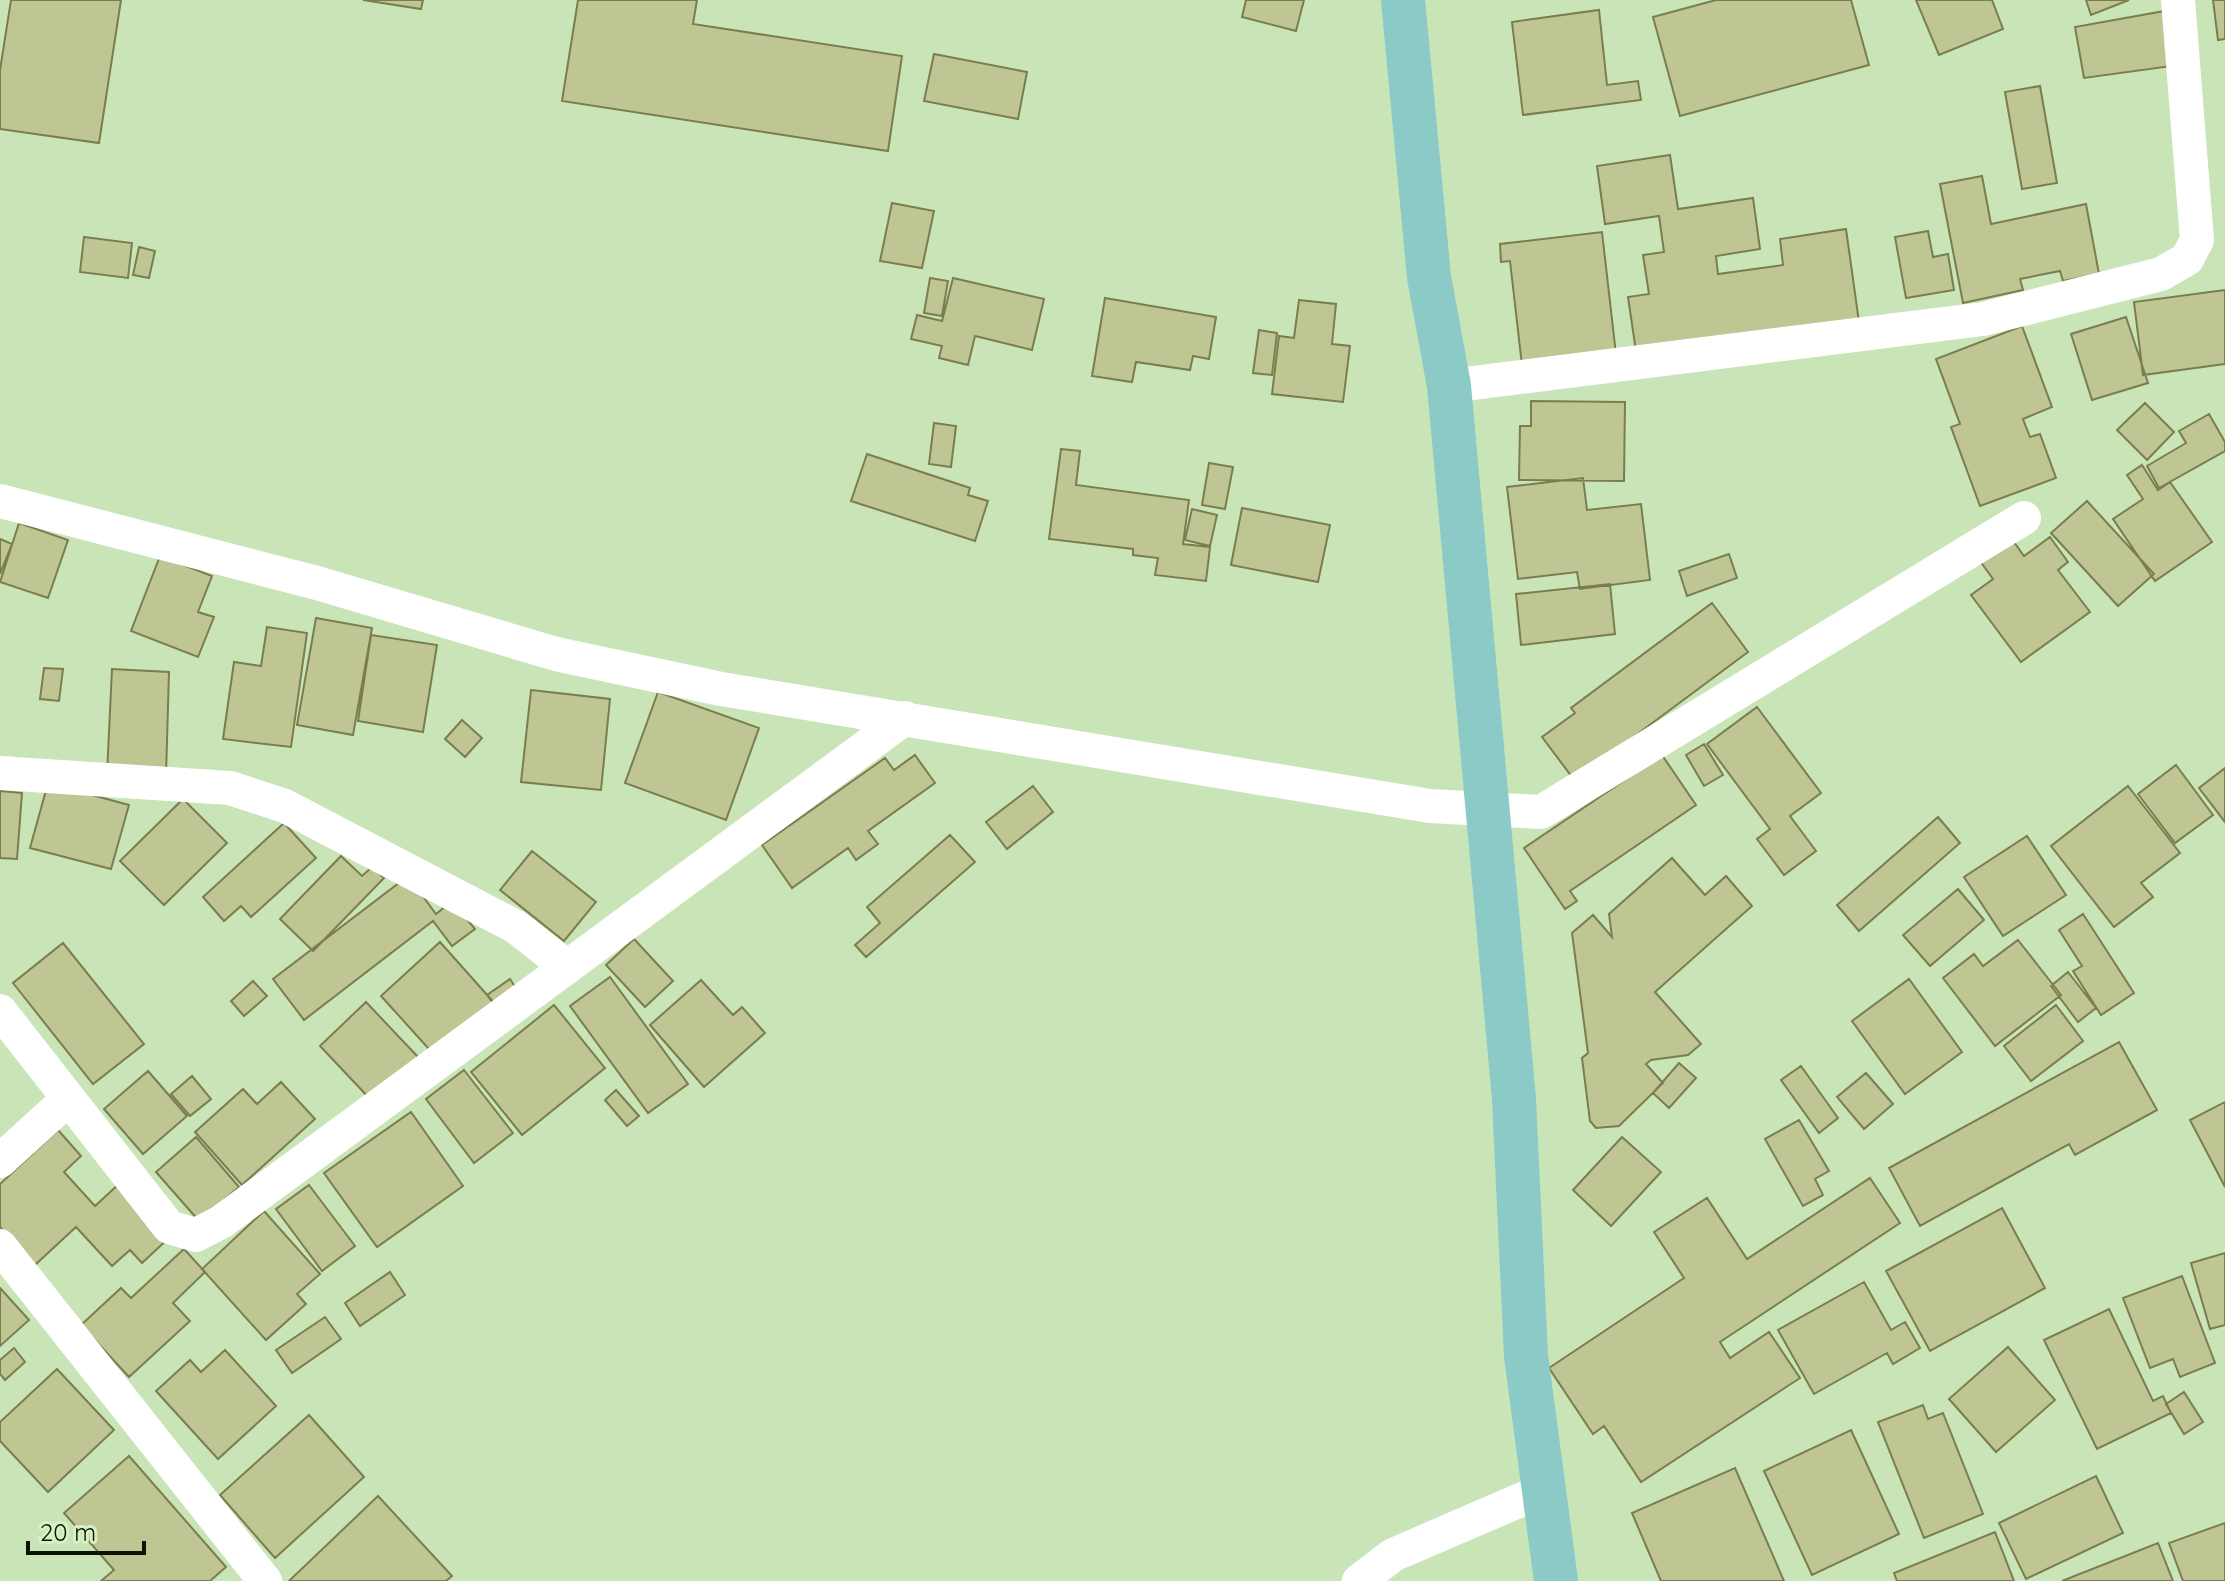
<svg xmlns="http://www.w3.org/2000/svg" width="2225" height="1581" viewBox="0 0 2225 1581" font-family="Quicksand,sans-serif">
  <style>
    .building { fill: #bfc593; stroke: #7a7e4f; stroke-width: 2 }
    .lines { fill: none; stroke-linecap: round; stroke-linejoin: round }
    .street { stroke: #fff; stroke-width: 34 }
    .primary { stroke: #8ccac8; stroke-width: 44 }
  </style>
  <rect width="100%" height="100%" fill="#c9e5b7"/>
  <path class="building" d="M11 0H121L99 143 0 129V70Z
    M363 0H423L421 9Z
    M578 0H697L693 24 902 56 888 151 562 101Z
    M1246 0H1304L1296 31 1242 17Z
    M1716 0H1851L1869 65 1680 116 1653 17Z
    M1916 0H1992L2003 29 1939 55Z
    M2086 0H2129L2091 15Z
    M2213 0H2225V39L2218 40Z
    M1599 10 1607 85 1638 81 1641 100 1523 115 1512 22Z
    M2170 10 2179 65 2084 78 2075 27Z
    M934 54 1027 72 1018 119 924 101Z
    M2040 86 2057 183 2022 189 2005 92Z
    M1670 155 1678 209 1753 198 1760 249 1716 256 1718 274 1783 265 1780 239 1846 229 1859 322 1637 358 1628 297 1649 294 1643 255 1664 252 1659 216 1605 224 1597 166Z
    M1982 176 1991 224 2086 204 2099 274 2063 281 2060 271 2020 279 2023 290 1963 303 1940 184Z
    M892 203 934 211 922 268 880 261Z
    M1928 231 1933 257 1948 254 1954 290 1906 298 1895 237Z
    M1602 232 1617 363 1523 374 1510 261 1501 262 1500 244Z
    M84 237 132 243 128 278 80 272Z
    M139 247 155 251 149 278 133 275Z
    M930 278 948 281 942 316 924 313Z
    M953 278 1044 299 1032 350 975 336 968 365 939 358 942 346 911 339 917 315 942 321Z
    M2225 290V364L2143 375 2134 302Z
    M1105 298 1216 317 1209 359 1193 356 1190 370 1136 362 1132 382 1092 376Z
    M1299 300 1336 304 1332 344 1350 346 1343 402 1272 394 1279 336 1294 338Z
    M2126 317 2148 383 2092 400 2071 334Z
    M2022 326 2052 407 2023 419 2030 437 2040 434 2056 478 1980 506 1951 427 1960 424 1936 359Z
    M1259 330 1277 333 1272 375 1253 373Z
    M1531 401 1625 402 1624 481 1519 480 1520 426H1531Z
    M2145 403 2174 432 2147 460 2117 430Z
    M2209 414 2225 442V451L2159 488 2147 466 2186 443 2179 431Z
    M934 423 956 426 951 467 929 464Z
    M1061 449 1080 451 1076 485 1189 500 1183 544 1210 547 1206 581 1155 575 1158 558 1133 555V549L1049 539Z
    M867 454 970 488 968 495 988 501 975 541 851 501Z
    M1209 463 1233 467 1225 509 1202 505Z
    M2142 465 2158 490 2170 482 2212 542 2155 581 2113 519 2143 499 2127 475Z
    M1583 478 1587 510 1641 504 1650 580 1580 589 1577 572 1518 579 1507 487Z
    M2087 501 2154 574 2118 606 2051 533Z
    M1242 508 1330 525 1318 582 1231 565Z
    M1192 509 1217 515 1210 546 1185 540Z
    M19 523 68 540 48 598 0 582Z
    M2050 537 2068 562 2058 570 2090 612 2021 662 1971 595 1993 579 1980 561 2011 538 2024 556Z
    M0 539 12 544 0 574Z
    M1729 554 1737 578 1687 596 1679 571Z
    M160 556 212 576 198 612 214 617 198 657 131 631Z
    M1610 584 1615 634 1521 645 1516 594Z
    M1712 603 1748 652 1620 747 1578 785 1542 737 1575 713 1571 708Z
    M316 618 372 628 353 735 297 725Z
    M267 627 307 633 291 747 223 739 234 662 261 666Z
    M371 635 437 645 423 732 358 721Z
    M44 668 63 669 59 701 40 699Z
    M112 669 169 672 166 776 107 774Z
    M531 690 610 699 601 790 521 782Z
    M658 692 759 728 726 820 625 783Z
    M1757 707 1821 793 1790 816 1816 851 1784 875 1757 839 1770 829 1707 744Z
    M462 720 482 738 465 757 445 739Z
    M1704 744 1723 775 1704 786 1686 755Z
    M915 755 935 783 868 831 878 844 856 860 848 848 792 888 762 845 885 758 894 770Z
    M1662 755 1696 805 1570 891 1577 901 1565 909 1524 848Z
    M2176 765 2213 815 2175 843 2138 794Z
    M2225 768V822L2199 788Z
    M48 783 129 805 111 869 30 848Z
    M1033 786 1053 812 1007 849 986 822Z
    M2128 786 2180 853 2141 883 2153 897 2114 927 2051 846Z
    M0 791 22 793 17 859 0 858Z
    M183 799 227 843 164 905 120 861Z
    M1938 817 1960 843 1859 931 1837 905Z
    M284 823 316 858 251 917 241 906 224 921 203 897Z
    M950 835 975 862 866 957 855 945 880 923 867 907Z
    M2027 836 2066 895 2003 936 1964 877Z
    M532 851 596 902 564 941 500 890Z
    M341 856 362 876 372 867 384 878 313 951 280 919Z
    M1672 858 1705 895 1726 876 1752 906 1655 992 1701 1044 1688 1055 1651 1060 1646 1064 1663 1083 1619 1126 1596 1128 1590 1121 1582 1058 1588 1053 1572 933 1593 915 1612 937 1609 914Z
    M408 876 436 914 452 901 475 929 452 946 433 921 304 1020 273 979Z
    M1958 889 1984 920 1930 966 1903 935Z
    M2083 914 2134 993 2101 1015 2073 971 2082 966 2059 930Z
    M634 939 673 981 645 1007 606 965Z
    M2018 940 2061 995 1995 1046 1943 978 1974 954 1983 966Z
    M440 942 497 1006 438 1059 381 996Z
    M63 943 144 1044 93 1084 13 983Z
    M2068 972 2096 1008 2078 1022 2051 986Z
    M610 977 688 1084 648 1113 570 1006Z
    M510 979 521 996 499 1011 487 995Z
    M1909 979 1962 1052 1905 1094 1852 1021Z
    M701 980 733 1015 742 1007 765 1033 704 1087 650 1025Z
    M253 981 267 996 244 1016 231 1001Z
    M366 1002 418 1057 371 1100 320 1046Z
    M554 1005 605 1068 522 1135 471 1072Z
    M2056 1005 2083 1041 2031 1081 2004 1046Z
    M2119 1042 2157 1110 2075 1155 2069 1144 1920 1226 1889 1168Z
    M1679 1063 1696 1078 1669 1108 1653 1093Z
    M1801 1066 1838 1118 1819 1133 1781 1080Z
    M464 1070 513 1133 474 1163 426 1099Z
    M148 1071 187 1116 143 1154 104 1109Z
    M1866 1073 1893 1104 1864 1129 1837 1097Z
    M192 1076 211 1099 190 1116 171 1094Z
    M281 1082 315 1119 242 1185 195 1132 243 1089 257 1104Z
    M616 1090 639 1116 627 1126 605 1100Z
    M2225 1102V1187L2190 1120Z
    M411 1112 463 1186 377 1247 324 1173Z
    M1799 1120 1829 1171 1815 1179 1823 1195 1803 1206 1765 1139Z
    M58 1130 81 1156 64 1172 95 1206 120 1183 170 1237 142 1263 130 1250 112 1266 76 1227 35 1265 0 1227V1184Z
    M196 1137 239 1187 199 1221 156 1172Z
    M1622 1137 1661 1172 1611 1226 1573 1190Z
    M1870 1178 1900 1223 1720 1342 1730 1358 1769 1332 1800 1378 1641 1482 1604 1426 1593 1434 1549 1368 1684 1278 1654 1232 1707 1198 1747 1259Z
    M309 1185 355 1246 322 1271 276 1209Z
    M2002 1208 2045 1288 1930 1351 1886 1271Z
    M264 1211 320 1274 297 1294 306 1304 266 1340 202 1269Z
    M184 1249 205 1272 173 1303 190 1321 129 1377 81 1325 121 1288 131 1298Z
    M2225 1253V1325L2210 1329 2191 1263Z
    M390 1272 405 1295 360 1326 345 1303Z
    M2182 1276 2215 1363 2180 1377 2173 1359 2150 1368 2123 1298Z
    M1864 1282 1891 1330 1905 1322 1920 1348 1893 1364 1887 1353 1814 1394 1778 1330Z
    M0 1288 29 1320 0 1346Z
    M2109 1309 2153 1401 2163 1396 2171 1413 2097 1449 2044 1340Z
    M325 1317 341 1339 292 1373 276 1350Z
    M2008 1347 2055 1400 1996 1452 1949 1399Z
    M14 1348 25 1362 5 1380 0 1374V1360Z
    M225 1350 276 1406 218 1459 156 1391 190 1360 201 1372Z
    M57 1369 114 1430 48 1492 0 1441V1422Z
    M2184 1392 2203 1422 2184 1434 2166 1404Z
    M1923 1405 1928 1419 1943 1413 1983 1514 1924 1538 1878 1422Z
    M309 1415 364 1477 275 1558 220 1495Z
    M1851 1430 1899 1534 1812 1575 1764 1471Z
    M129 1456 226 1567 210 1581H101L114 1570 64 1513Z
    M1735 1468 1784 1581H1661L1632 1513Z
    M2096 1476 2123 1533 2026 1579 1999 1523Z
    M378 1496 452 1576 446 1581H289Z
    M2225 1523V1581H2183L2169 1543Z
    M1995 1532 2014 1581H1897L1894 1573Z
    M2158 1543 2173 1581H2062Z"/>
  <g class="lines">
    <path class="street" d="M1449 386 1983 319 2161 274 2187 259 2197 240 2178 0
      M0 501 317 583 556 654 721 689 1430 806 1541 812 2024 518
      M0 773 230 788 285 806 516 927 567 967
      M0 1011 169 1227 196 1235 221 1222 905 718
      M0 1161 68 1099
      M0 1246 265 1581
      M1359 1581 1393 1555 1546 1489"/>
    <path class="primary" d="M1403 0 1429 277 1449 386 1514 1099 1526 1356 1556 1581"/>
  </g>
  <path d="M28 1541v12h116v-12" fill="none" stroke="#0a1304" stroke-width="4"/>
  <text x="40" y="1541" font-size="24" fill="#0a1304" stroke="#d6f2c4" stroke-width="6" paint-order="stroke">20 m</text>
</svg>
